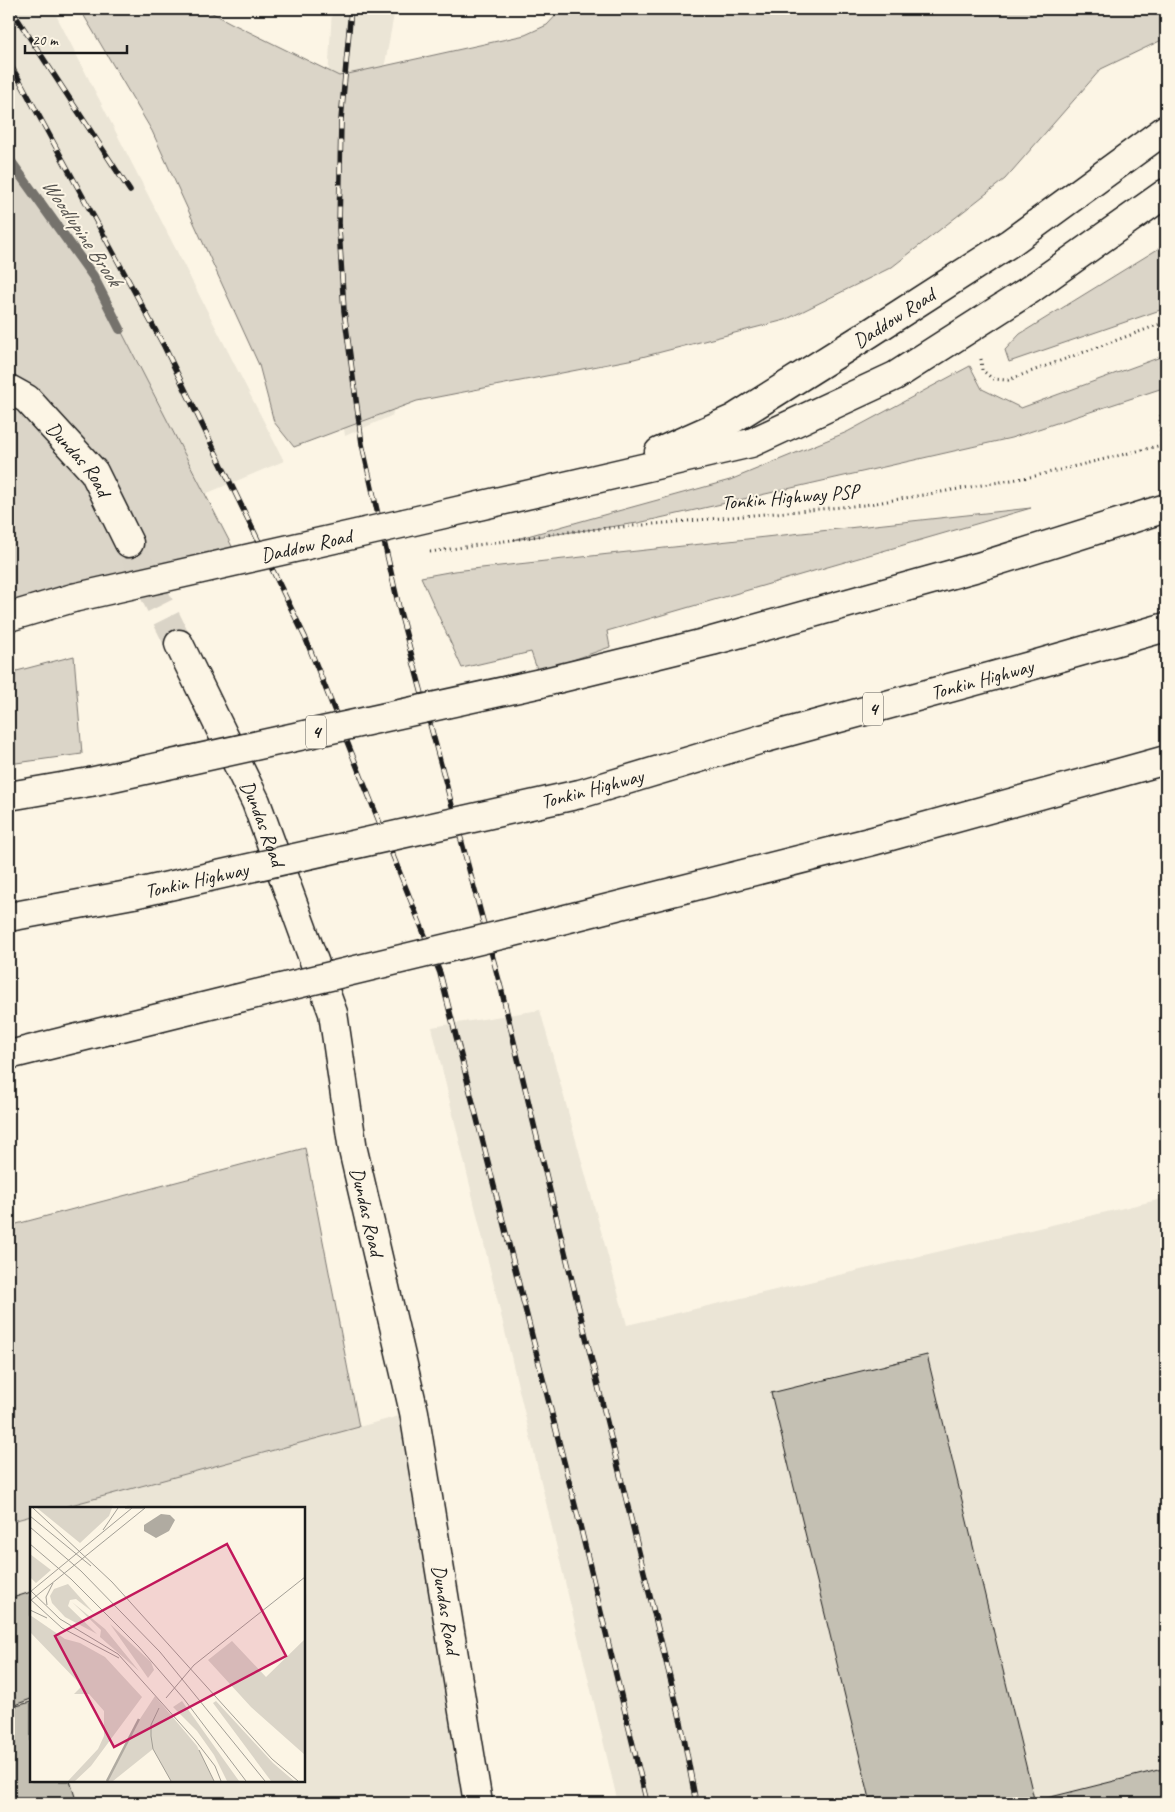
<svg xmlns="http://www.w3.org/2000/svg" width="1175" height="1812" viewBox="0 0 1175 1812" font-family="Caveat,sans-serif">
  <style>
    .built { fill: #ebe5d6 }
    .green { fill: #dbd5c8; stroke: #7c7872 }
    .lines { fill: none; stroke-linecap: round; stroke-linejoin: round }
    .stream { stroke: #75726c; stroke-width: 10 }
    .building { fill: #c4c0b3; stroke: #1c1c1c }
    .major-tunnel { stroke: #dad4c7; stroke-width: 28; stroke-dasharray: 28 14; stroke-linecap: butt }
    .major-casing { stroke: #1c1c1c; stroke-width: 31 }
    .highway-casing { stroke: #1c1c1c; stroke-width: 31 }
    .path { stroke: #1c1c1c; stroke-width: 3; stroke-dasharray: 1 4; stroke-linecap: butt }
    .major { stroke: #fcf5e5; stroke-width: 28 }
    .highway { stroke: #fcf5e5; stroke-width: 28 }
    .rail-casing { stroke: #1c1c1c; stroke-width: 5.5 }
    .rail { stroke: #fcf5e5; stroke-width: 4; stroke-dasharray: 11; stroke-linecap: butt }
    .major-bridge-casing { stroke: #1c1c1c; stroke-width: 31; stroke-linecap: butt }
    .highway-bridge-casing { stroke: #1c1c1c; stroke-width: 31; stroke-linecap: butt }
    .major-bridge { stroke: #fcf5e5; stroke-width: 28 }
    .highway-bridge { stroke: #fcf5e5; stroke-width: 28 }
    .labels { text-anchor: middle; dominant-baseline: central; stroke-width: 4; stroke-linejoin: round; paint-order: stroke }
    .shield { fill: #fcf5e5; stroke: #5f5d58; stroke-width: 1 }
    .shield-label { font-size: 19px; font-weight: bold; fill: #1c1c1c }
    .street-label { font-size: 20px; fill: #1c1c1c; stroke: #fcf5e5 }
    .water-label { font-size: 21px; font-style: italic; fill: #575551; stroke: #fcf5e5 }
    .inset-river { fill: none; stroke: #b0aba1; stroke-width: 2.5 }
    .inset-road { fill: none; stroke: #a29e95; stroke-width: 1 }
    .view { fill: #c2185b; fill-opacity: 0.15; stroke: #c2185b; stroke-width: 2.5 }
    .inset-edge { fill: none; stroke: #1c1c1c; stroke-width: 2.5 }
  </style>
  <rect width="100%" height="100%" fill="#fcf5e5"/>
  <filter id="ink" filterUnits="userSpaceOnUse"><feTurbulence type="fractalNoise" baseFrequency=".02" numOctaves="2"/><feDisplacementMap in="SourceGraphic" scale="10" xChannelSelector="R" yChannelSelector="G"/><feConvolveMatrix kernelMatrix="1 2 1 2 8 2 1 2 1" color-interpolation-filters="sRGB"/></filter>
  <g filter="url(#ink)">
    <path class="built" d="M9 9H53L284 461 205 494 93 276 9 159Z
      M332 9H395L370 145 393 415 345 436 331 336 322 184Z
      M540 1010 627 1325 1166 1198V1803H618L432 1027Z
      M414 1412 481 1803H9V1522L31 1516V1781H304V1508H60Z"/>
    <path class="green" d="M80 9H205L231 23 339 76 525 35 547 25 562 9H1166V38L1101 69 1005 179 892 267 785 320 634 359 417 401 294 447 274 422 259 365 152 131Z
      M9 159 93 276 239 560 9 617Z
      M1166 244V308L1009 362 1005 350 1020 334Z
      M1166 355V387L1011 438 638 523 513 540 730 480 847 432 970 366 982 389 1021 408Z
      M1031 508 607 631 610 647 538 672 531 652 462 668 421 577 454 571Z
      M74 656 82 754 9 764V673Z
      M305 1148 359 1427 60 1508H31V1516L9 1522V1226Z"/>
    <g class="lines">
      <path class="stream" d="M9 159 93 276 120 329"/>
    </g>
    <path class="building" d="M927 1355 1035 1803H871L771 1393Z
      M31 1592V1699L9 1707V1599Z
      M31 1702V1781H70L77 1803H9V1708Z
      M1166 1768V1803H1035V1801Z"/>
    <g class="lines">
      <path class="major-tunnel" d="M129 543 179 644"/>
      <defs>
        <g id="major">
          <path id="s1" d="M9 389 27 399 94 472 129 543"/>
          <path id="s2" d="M659 452 733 419 867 335 1010 243 1166 129"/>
          <path d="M405 523 751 443 895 376 1028 291 1166 193"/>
          <path d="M9 617 73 598"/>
          <path id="s3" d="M179 644 256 802 333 1013 353 1150 414 1412 478 1803"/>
        </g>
        <g id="highway">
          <path d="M541 683 712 641 978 567 1166 508"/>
          <path id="s4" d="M580 794 762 739 1030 666 1166 627"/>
          <path d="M9 796 90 782"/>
          <path d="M9 917 133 894"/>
          <path d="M526 929 873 841 1166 760"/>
          <path d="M9 1055 235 999"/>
        </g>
      </defs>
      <use href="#major" class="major-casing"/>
      <use href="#highway" class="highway-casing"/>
      <path class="path" d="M981 359 982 370 993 379 1008 380 1166 322
        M1163 446C1161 434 1156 416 1166 407
        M430 552 566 532 864 505 1035 476 1166 444"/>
      <use href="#major" class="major"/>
      <use href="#highway" class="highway"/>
      <defs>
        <path id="rail" d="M11 9 130 191
          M351 9 341 120 339 228 344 311 362 444 400 612 502 992 547 1179 681 1722 696 1803
          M9 63 20 81 164 346 305 637 440 973 578 1517 647 1803"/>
      </defs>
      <use href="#rail" class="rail-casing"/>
      <use href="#rail" class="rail"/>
      <defs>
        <g id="major-bridge">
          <path id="s5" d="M73 598 405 523"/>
        </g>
        <g id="highway-bridge">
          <path d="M90 782 541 683"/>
          <path id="s6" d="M133 894 580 794"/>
          <path d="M235 999 526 929"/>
        </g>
      </defs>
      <use href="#major-bridge" class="major-bridge-casing"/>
      <use href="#highway-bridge" class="highway-bridge-casing"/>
      <use href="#major-bridge" class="major-bridge"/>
      <use href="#highway-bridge" class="highway-bridge"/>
    </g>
  </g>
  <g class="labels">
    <g class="shield">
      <rect x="863" y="692.5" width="20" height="33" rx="4"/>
      <rect x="306" y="715.5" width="20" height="33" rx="4"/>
    </g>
    <g class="shield-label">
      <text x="873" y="709">4</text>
      <text x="316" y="732">4</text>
    </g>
    <g class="street-label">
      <text stroke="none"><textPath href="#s2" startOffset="271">Daddow Road</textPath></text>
      <text stroke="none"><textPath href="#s1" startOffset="100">Dundas Road</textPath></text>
      <text transform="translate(790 497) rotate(-5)">Tonkin Highway PSP</text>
      <text stroke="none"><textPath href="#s5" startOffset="239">Daddow Road</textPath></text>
      <text stroke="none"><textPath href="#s4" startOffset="418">Tonkin Highway</textPath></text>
      <text transform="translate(592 789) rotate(-15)">Tonkin Highway</text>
      <text stroke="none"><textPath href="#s3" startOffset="198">Dundas Road</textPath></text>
      <text stroke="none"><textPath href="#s6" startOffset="65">Tonkin Highway</textPath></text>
      <text stroke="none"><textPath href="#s3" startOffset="602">Dundas Road</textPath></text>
      <text stroke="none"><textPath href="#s3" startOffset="1008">Dundas Road</textPath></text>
    </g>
    <g class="water-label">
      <text transform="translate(82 232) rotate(56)">Woodlupine Brook</text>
    </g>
  </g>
  <g transform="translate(30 1507)">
    <rect width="275" height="275" fill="#fcf5e5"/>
    <path d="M7 1H82L79 9 50 36ZM0 47 21 63 6 76 0 70ZM38 77 64 106 46 92 40 93 38 99 67 127 35 110 22 96 20 89 24 82ZM42 95 75 122 109 164 70 130 71 123ZM0 108 35 132 50 136 75 150 112 190 61 259 45 274H38L68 242 74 229V204L59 187H44L52 179 0 125ZM80 117 121 155 124 163 118 171ZM275 132V248L221 200 178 153 202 134 236 170ZM125 189 167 239 184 274H141L123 242 83 274H77L106 218ZM152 194 209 274H197L184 248 167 224 143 200ZM186 194 243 256 264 274H241L183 196Z" fill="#dbd5c8"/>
    <path d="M131 7 140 8 145 13 139 24 126 31 114 24V18Z" fill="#b0aba1"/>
    <path class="inset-river" d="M77 274 109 212"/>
    <path class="inset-road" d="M3 1 82 75 242 252 268 274M95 1H115M0 9 61 59M0 20 51 64 130 145 235 274M73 23 88 1M0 37 41 72 109 140 154 192 216 274M1 84 30 112 88 147 165 233 185 259 191 274M0 85 102 1M0 92 32 121 89 151M0 94 115 1M17 98 16 90 23 76M0 103 17 111M136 191 164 158 275 70M129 201 121 218V229L123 242 141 274M169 243 184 274"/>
    <path class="view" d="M197 37 256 149 84 240 25 129Z"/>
    <rect width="275" height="275" class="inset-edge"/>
  </g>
  <rect width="1175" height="1812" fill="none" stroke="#fcf5e5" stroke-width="30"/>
  <rect x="15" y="15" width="1145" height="1782" fill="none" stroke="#1c1c1c" stroke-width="2" filter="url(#ink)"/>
  <path d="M25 45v8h102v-8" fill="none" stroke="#1c1c1c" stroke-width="2.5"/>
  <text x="32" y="45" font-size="15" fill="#1c1c1c" stroke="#fcf5e5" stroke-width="4" paint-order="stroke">20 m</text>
</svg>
